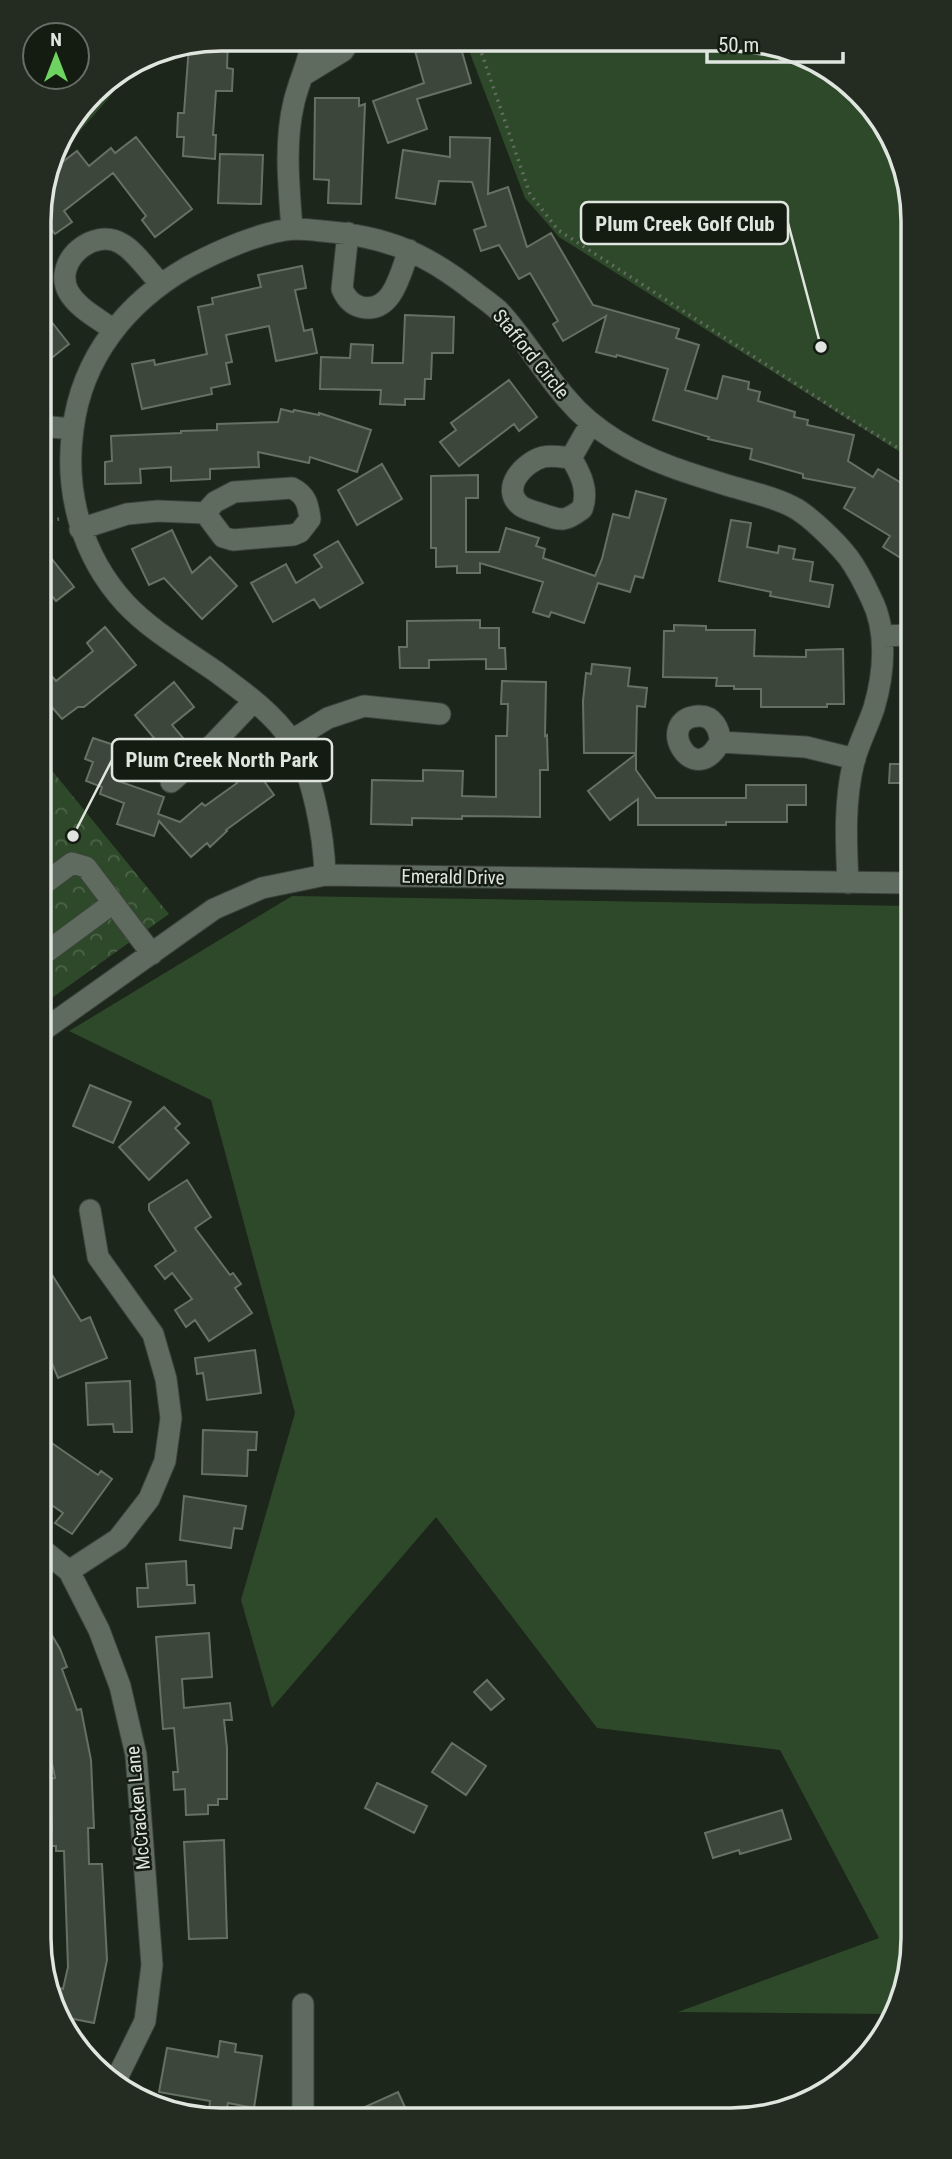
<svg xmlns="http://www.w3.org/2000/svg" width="952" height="2159" viewBox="0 0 952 2159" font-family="'Roboto Condensed',sans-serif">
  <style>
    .grass { fill: #2e492a }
    .park { fill: url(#park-crowns) }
    .building { fill: #3c463b; stroke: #667164; stroke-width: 2 }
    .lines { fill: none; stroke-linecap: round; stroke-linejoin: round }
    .minor-casing { stroke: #3b433a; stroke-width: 23 }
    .path { stroke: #636b61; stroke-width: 3.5; stroke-dasharray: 2 5; stroke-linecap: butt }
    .minor { stroke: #606b5f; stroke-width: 21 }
    .labels { text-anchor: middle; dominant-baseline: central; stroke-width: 5; stroke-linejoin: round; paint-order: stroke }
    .street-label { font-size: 19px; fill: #e0e6df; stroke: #141c12 }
    .rim { fill: none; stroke: #e0e6df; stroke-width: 3.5 }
    .leader { fill: none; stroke: #e0e6df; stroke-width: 2.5 }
    .callout-dot { fill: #e0e6df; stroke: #141c12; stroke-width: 2.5 }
    .callout { fill: #141c12; stroke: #e0e6df; stroke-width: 2.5 }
    .callout-label { font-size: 21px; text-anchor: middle; font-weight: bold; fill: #e0e6df }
  </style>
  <defs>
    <pattern id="park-crowns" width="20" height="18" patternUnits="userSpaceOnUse" patternTransform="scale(1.75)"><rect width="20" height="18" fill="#2e492a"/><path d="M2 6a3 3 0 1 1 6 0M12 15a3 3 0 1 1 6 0" fill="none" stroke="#4c6348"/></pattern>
  </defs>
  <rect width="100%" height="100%" fill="#1d261b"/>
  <path class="grass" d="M465 40 766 42 830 74 837 87 889 143 907 173 908 457 559 237 525 198Z
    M132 64 108 99 60 154 52 161 57 141 100 84Z
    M292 896 910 906 913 1950 889 2014 678 2012 879 1938 780 1750 597 1728 436 1517 272 1708 241 1600 295 1413 211 1100 69 1031Z"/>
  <path class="park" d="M41 757 169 914 42 1005Z"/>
  <path class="building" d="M221 38 228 39 227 68 233 69 232 91H216L213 135H216L215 159 183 156 184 137H177L178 113H184L189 45Z
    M412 40H435L438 51 460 45 471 83 417 99 427 129 388 143 373 101 424 83Z
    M315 98H359V106L365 104 361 204 328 203 329 180 314 179Z
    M136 137 192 209 155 237 142 220 146 216 113 173 64 211 72 222 55 234 47 224 39 230V209L48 173 77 151 89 166 111 148 115 153Z
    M450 137 490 138 488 194 508 187 527 247 551 233 593 305 679 329 676 338 699 345 685 390 717 399 723 376 749 382 748 389 760 392 758 401 795 412 794 417 808 420 807 425 854 435 848 461 873 477 878 469 908 487V545L901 558 883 547 890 536 844 508 855 488 803 478V474L750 459 752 449 708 439 709 437 653 420 668 369 617 355 616 357 596 352 606 316 563 341 553 324 558 321 530 273 519 279 499 245 481 251 474 230 486 226 472 182 439 181 435 204 396 198 403 150 450 157Z
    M220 154 263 155 261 204 218 203Z
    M302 266 306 288 295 290 304 331 312 329 317 353 276 361 269 326 226 335 232 362 226 363 230 384 211 388 212 394 142 409 132 364 154 360 155 365 207 354 198 307 213 304 212 298 261 287 258 275Z
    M39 306 69 344 39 368Z
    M405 315 454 317 453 353H432L431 379H425L424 399H405V405L380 404 381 390 320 389 321 357 350 358 351 344 373 345 372 363H403Z
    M509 380 537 417 519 431 514 424 459 466 440 442 456 430 451 423Z
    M281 409 293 412 294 410 319 415V413L371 430 357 472 310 457 309 463 258 452 259 467 210 469V479L171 481V467L140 469 141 483 105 484V462L112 461 111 436 181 433V431L217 430V424L278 422Z
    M382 464 402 499 357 525 338 490Z
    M478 475V498H466V552H499L506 528 539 538 536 546 545 549 543 558 595 576 602 559 613 514 629 518 636 491 666 499 643 578 635 576 630 592 598 583 584 623 551 612 549 617 533 612 543 582 480 563V573H457V566L436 567V548H431V476Z
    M731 520 751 523 747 547 778 553 779 546 795 549 793 559 813 562 810 581 833 585 829 607 770 596 771 592 719 581Z
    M172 530 192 573 210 557 237 586 202 619 164 578 149 585 132 549Z
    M338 541 363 583 320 608 314 599 273 622 251 583 286 564 296 583 322 567 314 555Z
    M40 544 74 587 56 601 48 591 40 597Z
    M480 620V628H499V648H505L506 669H486V659L429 660V668H400L399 647H407V621Z
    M674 625 706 626V630H755L754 656 806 657V650L843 649 844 704H827V707H761V689H734V686H716L717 678 663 677 664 631H674Z
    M105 627 136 665 84 707H78L62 719 51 706 41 714 40 663 56 681 93 651 87 643Z
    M592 664 630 668 628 686 647 688 645 707 637 706 636 753H584L583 701 586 673 591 674Z
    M502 681 546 682 545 736 547 735 548 770H540V817L462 816V819L412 818V825L371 824 372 780 423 781V770L463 771 462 796 496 797V736H507L508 704H501Z
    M174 682 194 707 172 725 184 739 160 758 148 742 154 738 135 715Z
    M93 738 129 750 118 781 164 797 158 814 180 822 202 803 205 806 237 783 226 767 245 754 274 795 226 830 227 831 210 847 207 843 191 857 159 821 154 836 117 824 124 803 100 794 102 787 86 781 93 762 85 759Z
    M636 754V770L656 798H746V785H806V805H787V822H726V825H638V799L610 820 588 791Z
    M890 764H909V783H889Z
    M90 1085 131 1102 113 1143 73 1126Z
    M164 1107 180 1124 175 1128 189 1143 149 1180 119 1147Z
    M187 1180 211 1217 195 1228 230 1275 233 1273 241 1284 235 1288 252 1313 209 1341 195 1320 186 1327 175 1310 192 1299 172 1273 165 1279 155 1266 176 1251 149 1210V1204Z
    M42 1259 81 1321 90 1317 107 1358 58 1378 51 1361 43 1365Z
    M255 1350 261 1393 207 1400 203 1373 197 1374 195 1358Z
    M130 1381 132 1432H114L113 1424 88 1425 86 1383Z
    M203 1430 257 1432 256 1450H248L247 1476 202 1474Z
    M43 1437 98 1475 101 1471 112 1479 72 1534 55 1523 63 1513 43 1499Z
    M184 1496 246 1506 242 1529 234 1528 231 1548 180 1540Z
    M186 1561 187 1585H194L195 1603 138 1607 137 1588H148L146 1564Z
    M44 1622 60 1649 67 1667 62 1669 77 1710 81 1709 91 1760 94 1828H88L89 1864H102L107 1960 94 2023 64 2017 53 1999 56 1987 63 1989 68 1967 64 1851H56V1846H46V1832L52 1831 49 1779 55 1778 46 1733 44 1734Z
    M209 1633 212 1677 182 1679 184 1708 230 1703 232 1720H224L227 1748V1799H218V1805H208V1814L186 1815 185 1789 174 1790 173 1772H178L174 1728 163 1729 156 1637Z
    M487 1680 504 1699 491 1710 474 1692Z
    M452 1743 486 1766 466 1795 432 1772Z
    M377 1783 427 1806 414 1833 365 1808Z
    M782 1810 791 1839 740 1854 739 1850 713 1858 705 1833Z
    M224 1840 227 1938 189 1939 184 1842Z
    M220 2041 236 2044 235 2052 262 2056 254 2108 228 2103 226 2113 209 2110 210 2101 159 2092 167 2048 218 2057Z
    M398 2092 409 2116H345Z"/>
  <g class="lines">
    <defs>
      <path id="minor" d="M302 76 343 51 351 39
        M292 229C289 188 284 143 294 102 299 81 309 61 313 39
        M348 233 342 289C346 298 352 305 361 307 393 315 401 271 409 250
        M114 330C99 319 77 308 68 291 53 261 94 226 122 244 135 251 149 272 160 283
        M40 426 72 429
        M571 458C581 474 589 491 582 509 565 522 562 521 542 514 536 512 527 510 521 506 499 489 524 462 543 457 553 455 561 457 571 458L591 423
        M80 529 127 514 158 511 205 513 223 537 233 540 293 535 300 532 310 519C308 504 306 495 292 488L234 492 215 502 205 513
        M882 636 909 635
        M292 740 328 718 364 706 440 714
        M720 742C693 792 653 719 698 716 713 715 720 729 720 742L806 747 855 759
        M171 782 213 744 254 701
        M325 875C324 837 313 772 291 740 272 712 242 691 215 671 185 650 150 630 125 603 82 556 64 492 73 429 82 357 127 302 188 267 216 252 262 231 294 229 303 229 313 230 322 231 386 236 426 253 476 293 483 298 491 304 498 310 524 337 542 371 567 399 581 416 599 430 617 441 653 463 691 474 730 486 751 492 774 497 793 507 809 515 837 543 848 557 857 569 865 585 871 598 888 631 884 674 874 708 868 726 859 743 854 761 844 801 846 842 848 883
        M41 886 72 863 86 867 152 954
        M41 956 113 903
        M42 1031 214 909 262 888 325 875 910 883
        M43 1550 69 1571 99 1630 120 1686 136 1755 152 1965 145 2021 115 2082
        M69 1571 118 1539 149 1499 165 1461 171 1418 166 1379 153 1334 98 1257 90 1210
        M303 2116V2004"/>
    </defs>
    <use href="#minor" class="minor-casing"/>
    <path class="path" d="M477 40 530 194 558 230 852 420 908 454
      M55 150 69 134 94 92
      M40 530 50 521 59 519"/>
    <use href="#minor" class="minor"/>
  </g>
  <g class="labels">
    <g class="street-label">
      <text transform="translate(531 354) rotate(51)">Stafford Circle</text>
      <text transform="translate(453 877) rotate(1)">Emerald Drive</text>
      <text transform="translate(138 1808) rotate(-95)">McCracken Lane</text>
    </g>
  </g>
  <path d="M0 0H952V2159H0ZM221 51H731A170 170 0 0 1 901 221V1938A170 170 0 0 1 731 2108H221A170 170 0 0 1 51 1938V221A170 170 0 0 1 221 51Z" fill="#242c22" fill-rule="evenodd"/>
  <path class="rim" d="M221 51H731A170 170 0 0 1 901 221V1938A170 170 0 0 1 731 2108H221A170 170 0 0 1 51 1938V221A170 170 0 0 1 221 51Z"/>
  <path class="leader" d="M821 347L788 223M73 836L112 760"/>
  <g class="callout-dot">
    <circle cx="821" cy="347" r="7"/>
    <circle cx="73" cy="836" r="7"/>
  </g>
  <g class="callout">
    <rect x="581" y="202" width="207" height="42" rx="7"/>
    <rect x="112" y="739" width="220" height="42" rx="7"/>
  </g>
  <g class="callout-label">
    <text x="685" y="231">Plum Creek Golf Club</text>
    <text x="222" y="767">Plum Creek North Park</text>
  </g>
  <g transform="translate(56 56)"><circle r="33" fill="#141c12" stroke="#666d64" stroke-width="2"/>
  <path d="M0-5L12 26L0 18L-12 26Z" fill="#6ed360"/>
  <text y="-10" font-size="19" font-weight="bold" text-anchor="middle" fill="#e0e6df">N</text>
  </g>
  <path d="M707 52v10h136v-10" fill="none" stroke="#e0e6df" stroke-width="3.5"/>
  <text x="718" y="52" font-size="21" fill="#e0e6df" stroke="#141c12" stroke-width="5" paint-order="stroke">50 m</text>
</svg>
